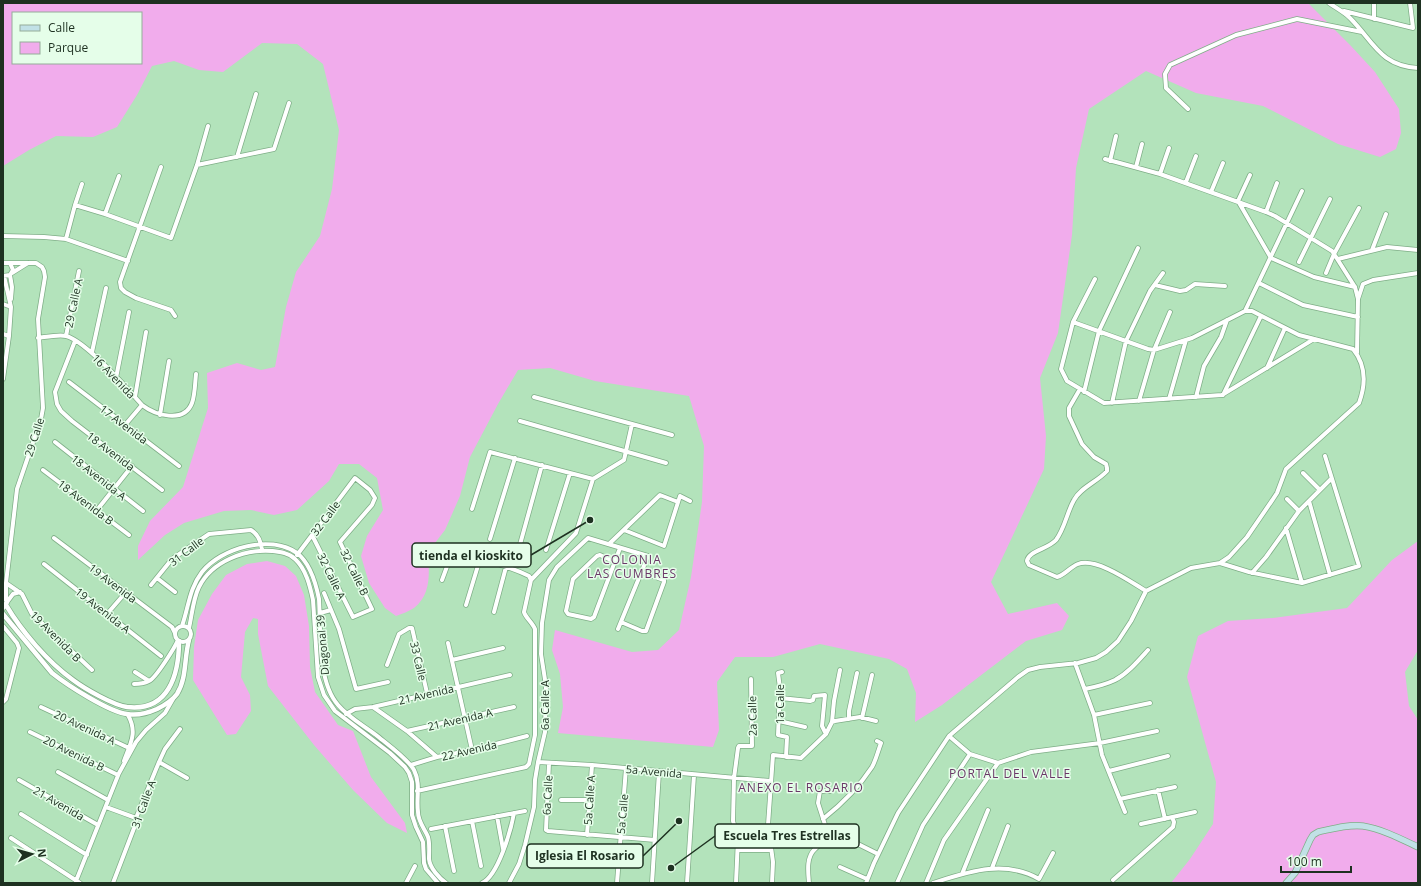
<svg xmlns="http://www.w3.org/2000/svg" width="1421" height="886" viewBox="0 0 1421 886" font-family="'Open Sans',sans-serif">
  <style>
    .green { fill: #f1acec; fill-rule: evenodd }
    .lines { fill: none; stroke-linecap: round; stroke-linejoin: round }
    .minor-casing { stroke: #7fae87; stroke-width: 5.5 }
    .tertiary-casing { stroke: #7fae87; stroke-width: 6 }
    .secondary-casing { stroke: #7fae87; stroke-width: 7 }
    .minor { stroke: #fff; stroke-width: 4 }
    .tertiary { stroke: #fff; stroke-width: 4.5 }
    .secondary { stroke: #c1e1e6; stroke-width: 5.5 }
    .labels { text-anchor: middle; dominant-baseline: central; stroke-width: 3; stroke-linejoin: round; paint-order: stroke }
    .street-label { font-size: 11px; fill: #1e3121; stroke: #e5fee9 }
    .neighbourhood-label { font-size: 12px; letter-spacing: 1px; fill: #6a3767; stroke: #e5fee9 }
    .leader { fill: none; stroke: #1e3121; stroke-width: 1.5 }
    .callout-dot { fill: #1e3121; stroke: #e5fee9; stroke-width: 1.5 }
    .callout { fill: #e5fee9; stroke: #1e3121; stroke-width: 1.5 }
    .callout-label { font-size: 12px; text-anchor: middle; font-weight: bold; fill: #1e3121 }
  </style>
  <rect width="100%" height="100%" fill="#b3e3bb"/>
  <path class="green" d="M3 3H1308L1351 46 1375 72 1399 109 1401 133 1396 149 1380 157 1338 144 1263 106 1196 93 1146 71 1089 109 1076 168 1072 235 1058 333 1040 378 1046 436 1044 469 991 582 1008 614 1057 603 1069 616 1062 630 1026 641 942 705 915 722 916 693 907 669 889 659 820 644 773 657H735L717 682 719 730 713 747 558 733 563 707 560 674 552 650 555 630 632 652 658 650 679 630 691 577 702 502 704 446 689 396 595 381 550 368 518 370 498 404 470 457 460 496 445 530 428 552C429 572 432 594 414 608 409 611 402 614 396 616L385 608 369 583 361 556 367 536 383 510 377 478 359 464H339L329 481 297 510 274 515 251 510 224 511 184 523 165 535 138 560V546L150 521 183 487 208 408 207 373 237 363 261 370 275 367 286 307 296 272 320 236 332 189 339 130 323 64 297 44 262 43 223 72 199 70 174 61 152 66 137 95 117 127 93 137 56 136 29 150 3 166ZM13 13H141V63H13Z
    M1418 541V650L1405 672 1409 706 1418 720V883H1171L1190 859 1213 824 1216 782 1187 677 1198 636 1228 621 1273 618 1347 608 1392 560Z
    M267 561 285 566 296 576 304 595 309 626 310 667 315 692 338 725 353 731 371 777 405 823 407 833 387 823 353 790 314 745 268 686 258 634V619L253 618 245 632 241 677 250 695 251 711 236 734 227 735 193 680 194 647 198 620 212 594 226 575 247 564Z"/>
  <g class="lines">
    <defs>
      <path id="minor" d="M1329 3C1336 8 1344 12 1350 18 1373 41 1380 66 1418 68
        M1374 3V19
        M1344 11 1413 28 1410 3
        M1188 109 1166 88 1165 74 1170 65 1236 35 1297 19 1362 32
        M237 157 256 94
        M1105 159 1160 174 1266 212 1275 216 1332 251 1336 257 1355 287 1358 299 1357 353
        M1110 161 1116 136
        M197 165 274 149 289 103
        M161 167 120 282 121 288 125 292 136 298 171 310 175 316
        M1136 167 1142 144
        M1160 174 1169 148
        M1250 175 1238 201 1271 258 1314 277 1355 287
        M1186 182 1196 156
        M1211 192 1223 163
        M75 205 105 214 171 238 197 165 208 126
        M1266 212 1277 183
        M105 214 119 176
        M3 236 44 237 66 239 128 261
        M66 239 75 205 82 184
        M1372 250 1386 214
        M1338 259 1387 247 1418 250
        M1299 262 1330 199
        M3 263H10L13 270 10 275 3 276
        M12 273 28 263
        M1326 273 1334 254 1359 208
        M10 275 12 287 11 299
        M1095 279 1073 322 1061 369 1067 381 1104 403 1222 395 1314 339
        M1259 283 1303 305 1358 317
        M1155 285 1180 291 1186 290 1195 284 1225 286
        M1358 299 1363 284 1373 280 1418 273
        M3 304 11 307
        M1245 311 1302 191
        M3 334 9 336
        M66 336 79 271
        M38 338C46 337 59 334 66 336 86 341 127 388 142 405 155 415 184 424 192 403 195 395 195 383 196 374
        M75 341 55 392 57 404 61 411 72 421 162 490
        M92 352 106 288
        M1267 368 1285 328
        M116 378 129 312
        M3 379 9 336 11 307 4 276
        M69 382 179 466
        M1080 389 1069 408V416L1082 444 1094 457 1106 464 1107 468V471C1097 482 1081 487 1074 500 1067 512 1065 528 1056 540 1048 549 1028 551 1027 561L1029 565 1057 577C1065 575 1070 567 1078 564 1096 557 1131 582 1146 591
        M1084 392 1099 331 1138 248
        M1223 395 1261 316
        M135 397 146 332
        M534 397 672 435
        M1196 397 1204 366 1221 337 1227 320
        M1169 399 1186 340
        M1139 401 1154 350 1170 312
        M1112 403 1126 341 1150 291 1163 273
        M160 415 169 361
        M520 421 666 463
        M125 425 142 405
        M55 442 143 511
        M43 470 129 535
        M1303 473 1320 490
        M1287 499 1299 511
        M1309 501 1330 575
        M472 509 490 452 593 479
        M97 510 132 466
        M1286 528 1302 583
        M624 530 664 546 680 496 690 501
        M54 538 172 627 175 633
        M490 539 515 458
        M609 544 660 495 678 502
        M519 548 542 465
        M546 550 570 473
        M297 555 355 478 370 490 375 498 372 505 340 542 372 609 353 617 312 535
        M615 562 600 555 597 556 573 579 566 611 568 614 591 619 594 617 620 548
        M1220 563 1249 572 1302 583 1359 566 1325 456
        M44 564 161 656
        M1252 573 1266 557 1299 511 1331 479
        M157 578 175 592
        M442 580 452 553C478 558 505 564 529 576L531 580
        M6 583 22 594 32 614 92 670
        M151 585 172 559 209 534 251 530C258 534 261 542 262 550
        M324 593 339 629 356 689 388 682
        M6 599V583L17 489 41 419 43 408 38 319 45 277 44 271 42 267 36 263H10
        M7 602 13 594 20 592
        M466 605 480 559
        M494 612 506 567
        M320 613 331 610
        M107 614 126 592
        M621 622 642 631H646L664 582V580L661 579 642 572
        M175 634a8 8 0 1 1 16 0a8 8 0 1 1-16 0Z
        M3 626 17 643 19 648 6 699 3 702
        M182 626C189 606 189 589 202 572 221 548 270 534 297 553 310 563 316 584 319 599 321 631 317 681 338 705 348 717 364 726 376 735 387 744 408 759 414 770 421 784 416 798 418 812 418 822 425 829 428 837 430 844 429 851 429 859 430 868 439 878 446 883
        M189 628C192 615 193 599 199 587 212 561 245 549 272 551 280 552 289 553 295 559 306 569 310 586 313 600L318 677 324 695 335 711 390 753 405 767 409 773 412 782V815L416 827 423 842 424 863 426 869 438 883
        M448 643 472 750
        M452 660 503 648
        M1075 663 1094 715 1102 755 1125 812
        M387 665 399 634 409 628H412L427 693
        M135 672 149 681
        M782 672 778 673 780 688 778 735 787 737 786 757
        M134 684C139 684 145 683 149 681 156 678 175 647 178 640
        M1085 689C1095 687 1105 685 1115 680 1128 673 1138 661 1148 650
        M780 698 810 701 813 700 814 696 825 695 822 726 826 734
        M41 707 129 748
        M373 707 407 731 437 757
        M346 714 355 709 373 707 510 675
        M1094 715 1150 703
        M862 718 872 675
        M849 719V711L857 673
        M779 721 805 727
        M832 722 834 701 840 670
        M407 731 514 707
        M30 732 118 775 136 742 146 730 165 713 173 699
        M949 736 970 754 998 763 1031 752 1100 743 1157 731
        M124 761C130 744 138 733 128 715
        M159 762 187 778
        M538 762 592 765 770 781
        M549 763 546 830 548 831 655 840
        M411 765 437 757 472 750 527 736
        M1109 771 1168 756
        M58 772 108 800
        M19 780 98 825
        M1158 790 1165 819
        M417 791 526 767 529 764 535 735V629C532 622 525 617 524 612L531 580 576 533 593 479 624 460 632 424
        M1120 799 1175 787
        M561 800H588
        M106 807 136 818
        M21 814 87 855
        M497 816 503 849
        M823 819C842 804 859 787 872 767 876 760 878 751 881 743L877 741
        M472 821 481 866
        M1141 824 1195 812
        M445 826 454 871
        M431 829 525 811
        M587 835 592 765
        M11 838 80 883
        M856 843 878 854
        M739 850H771
        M840 867 867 879
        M992 868 1008 826
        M962 874 988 810
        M1113 880 1173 827 1174 822 1172 817
        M76 881 119 773
        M113 883 136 823V818L159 762 165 749 180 729
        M406 883 415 866
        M482 883C498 876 511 830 514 813
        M509 883 519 864 525 845 534 807 535 780 538 762 545 732 546 686 541 654 542 623 549 580 557 567 588 538 648 556 618 629
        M617 883 626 768
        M652 883 659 772
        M687 883 694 775
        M736 883 738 838 733 821 734 778 738 748 739 746H752L751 679
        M772 883 773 862 768 825 773 755 801 758 826 734 832 722 835 721 860 717 876 721
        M809 883C808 872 806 857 815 849 820 844 826 840 828 834L818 803 820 791H831
        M866 883 874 863 898 813 949 736 1018 677 1028 670 1040 667 1078 663 1096 658 1106 652 1118 641 1131 621 1146 591 1191 568 1220 563 1229 557 1247 537 1271 502 1277 493 1286 469 1359 403C1366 384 1366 365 1353 349L1299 335 1252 311H1245L1192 338 1154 350 1148 349 1073 322
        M897 883 923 825 970 754
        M926 883 944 840 998 763
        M933 883C968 872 1004 859 1039 879L1053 853"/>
      <path id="tertiary" d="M3 595 5 597 7 602 3 608
        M6 605C22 632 48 662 73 680 85 689 113 705 127 707 169 712 179 674 179 641
        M3 614 52 673C67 685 109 712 127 714 138 716 148 713 157 709 165 705 172 701 177 694 187 678 184 658 189 640"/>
      <path id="secondary" d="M1286 883 1295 873 1310 840 1313 835 1318 832C1332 829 1348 824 1363 826 1382 829 1401 839 1418 847"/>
    </defs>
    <use href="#minor" class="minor-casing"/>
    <use href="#tertiary" class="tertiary-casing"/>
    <use href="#secondary" class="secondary-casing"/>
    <use href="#minor" class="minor"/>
    <use href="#tertiary" class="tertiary"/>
    <use href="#secondary" class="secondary"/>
  </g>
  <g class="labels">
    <g class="street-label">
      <text transform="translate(73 303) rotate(-78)">29 Calle A</text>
      <text transform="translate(114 376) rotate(46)">16 Avenida</text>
      <text transform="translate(124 424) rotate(37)">17 Avenida</text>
      <text transform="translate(34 437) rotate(-72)">29 Calle</text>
      <text transform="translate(111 451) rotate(37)">18 Avenida</text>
      <text transform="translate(99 477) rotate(38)">18 Avenida A</text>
      <text transform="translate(86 502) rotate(37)">18 Avenida B</text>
      <text transform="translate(325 518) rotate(-53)">32 Calle</text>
      <text transform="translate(186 551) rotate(-37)">31 Calle</text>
      <text transform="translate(355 572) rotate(64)">32 Calle B</text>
      <text transform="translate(332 576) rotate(64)">32 Calle A</text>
      <text transform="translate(113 583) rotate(37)">19 Avenida</text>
      <text transform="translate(103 610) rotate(38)">19 Avenida A</text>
      <text transform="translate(56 636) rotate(45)">19 Avenida B</text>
      <text transform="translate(322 645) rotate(-95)">Diagonal 39</text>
      <text transform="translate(419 661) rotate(77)">33 Calle</text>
      <text transform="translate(426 694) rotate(-13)">21 Avenida</text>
      <text transform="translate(779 704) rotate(-90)">1a Calle</text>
      <text transform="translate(544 705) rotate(-90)">6a Calle A</text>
      <text transform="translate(752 716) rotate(-91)">2a Calle</text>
      <text transform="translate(460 719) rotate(-13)">21 Avenida A</text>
      <text transform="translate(85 727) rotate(25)">20 Avenida A</text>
      <text transform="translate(469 750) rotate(-13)">22 Avenida</text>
      <text transform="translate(74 753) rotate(26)">20 Avenida B</text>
      <text transform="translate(654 771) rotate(5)">5a Avenida</text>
      <text transform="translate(547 795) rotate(-87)">6a Calle</text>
      <text transform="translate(589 800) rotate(-86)">5a Calle A</text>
      <text transform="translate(59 803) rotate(30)">21 Avenida</text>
      <text transform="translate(143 804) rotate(-70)">31 Calle A</text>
      <text transform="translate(622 814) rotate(-85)">5a Calle</text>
    </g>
    <g class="neighbourhood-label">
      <text x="632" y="559">COLONIA<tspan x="632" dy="14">LAS CUMBRES</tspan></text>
      <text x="1010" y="773">PORTAL DEL VALLE</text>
      <text x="801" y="787">ANEXO EL ROSARIO</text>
    </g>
  </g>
  <path class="leader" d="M590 520L531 555M671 868L715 836M679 821L643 856"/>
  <g class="callout-dot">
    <circle cx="590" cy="520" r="4"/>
    <circle cx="671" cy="868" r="4"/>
    <circle cx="679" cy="821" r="4"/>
  </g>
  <g class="callout">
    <rect x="412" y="543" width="119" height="24" rx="4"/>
    <rect x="715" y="824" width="144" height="24" rx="4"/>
    <rect x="527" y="844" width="116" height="24" rx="4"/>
  </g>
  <g class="callout-label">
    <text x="471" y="560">tienda el kioskito</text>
    <text x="787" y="840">Escuela Tres Estrellas</text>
    <text x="585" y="860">Iglesia El Rosario</text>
  </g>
  <rect width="1421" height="886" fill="none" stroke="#1e3121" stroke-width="8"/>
  <rect x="12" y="12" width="130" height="52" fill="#e5fee9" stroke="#95ac99"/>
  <rect x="20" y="25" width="20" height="6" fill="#c1e1e6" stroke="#95ac99"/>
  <text x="48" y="32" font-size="12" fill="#1e3121">Calle</text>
  <rect x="20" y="42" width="20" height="12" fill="#f1acec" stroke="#95ac99"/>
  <text x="48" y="52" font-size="12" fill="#1e3121">Parque</text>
  <g transform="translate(32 854) rotate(84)" stroke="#e5fee9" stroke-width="3" paint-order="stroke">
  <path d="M0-3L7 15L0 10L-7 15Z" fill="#1e3121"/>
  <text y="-6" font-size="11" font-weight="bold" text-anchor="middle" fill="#1e3121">N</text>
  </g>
  <path d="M1281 866v6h70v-6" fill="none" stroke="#1e3121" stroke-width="2"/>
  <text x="1287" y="866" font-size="12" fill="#1e3121" stroke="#e5fee9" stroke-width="3" paint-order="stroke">100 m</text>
</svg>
